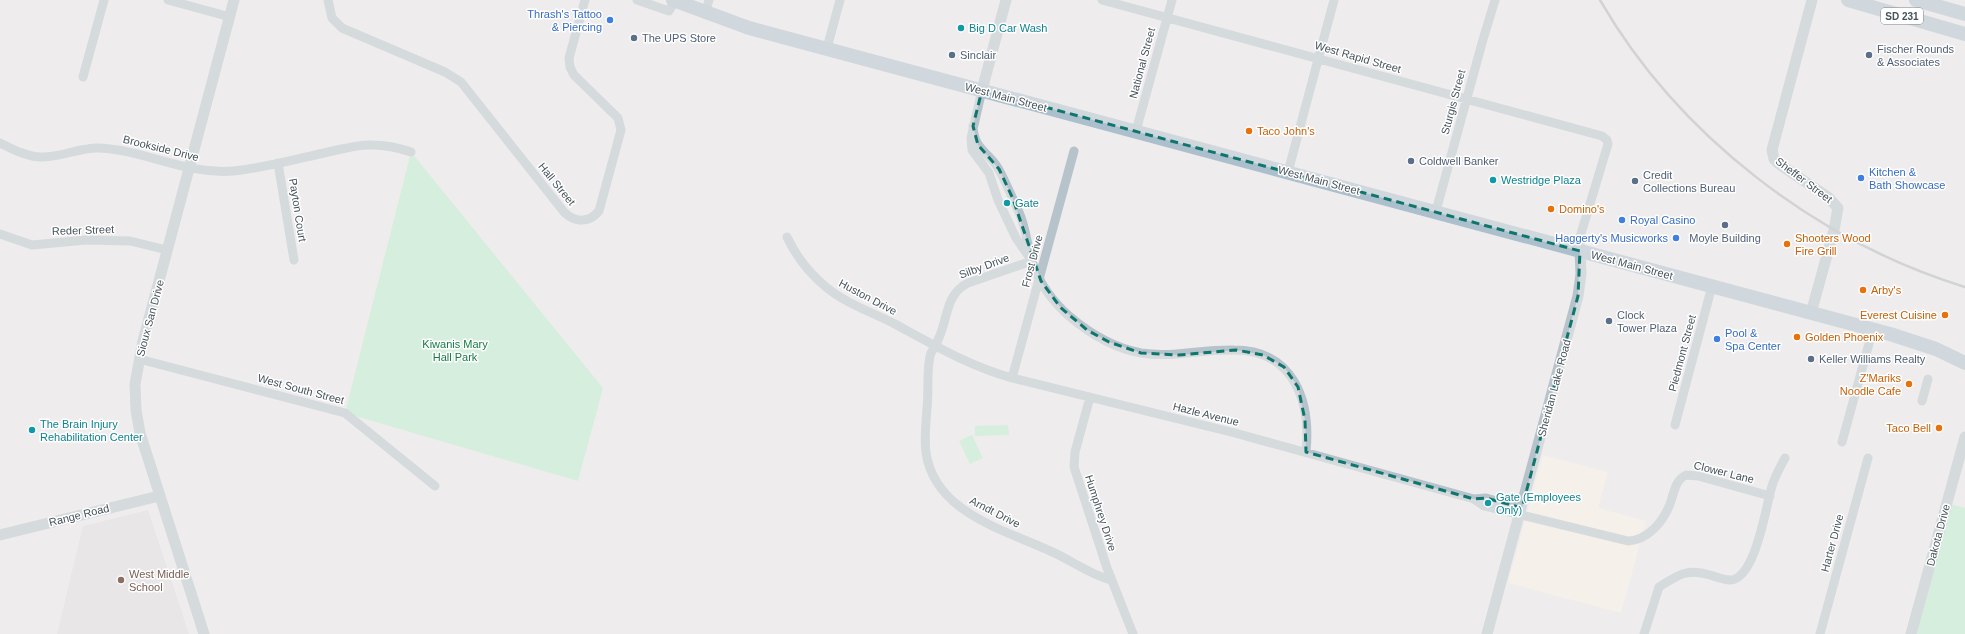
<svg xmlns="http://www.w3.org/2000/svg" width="1965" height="634" viewBox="0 0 1965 634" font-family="Helvetica,sans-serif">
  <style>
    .commercial { fill: #fcf3e4 }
    .education { fill: #e0dddf }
    .green { fill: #b9efc9 }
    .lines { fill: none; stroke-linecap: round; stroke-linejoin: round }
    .minor { stroke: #b7c3ca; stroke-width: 9 }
    .tertiary { stroke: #b7c3ca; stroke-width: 11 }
    .primary { stroke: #abbfcd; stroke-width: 14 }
    .rail { stroke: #aeb3b7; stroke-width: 2.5 }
    .marked { fill: none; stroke: #0f766e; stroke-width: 3; stroke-dasharray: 8 5; stroke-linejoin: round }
    .shop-dot { fill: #3f7fe0; stroke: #fff; stroke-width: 1.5 }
    .culture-dot { fill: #0f9aa8; stroke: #fff; stroke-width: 1.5 }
    .service-dot { fill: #5c6f8a; stroke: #fff; stroke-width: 1.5 }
    .food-dot { fill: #e8710a; stroke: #fff; stroke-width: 1.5 }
    .education-dot { fill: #8d6e63; stroke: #fff; stroke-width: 1.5 }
    .labels { text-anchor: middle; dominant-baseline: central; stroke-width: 3; stroke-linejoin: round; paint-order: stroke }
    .shield { fill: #fff; stroke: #7d868c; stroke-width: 1 }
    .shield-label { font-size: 10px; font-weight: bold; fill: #45525a }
    .shop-label { font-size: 11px; fill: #366cbe; stroke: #fff; text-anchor: start }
    .culture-label { font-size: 11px; fill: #0d838f; stroke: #fff; text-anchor: start }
    .service-label { font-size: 11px; fill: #4e5e75; stroke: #fff; text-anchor: start }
    .street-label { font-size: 11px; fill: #45525a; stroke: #fff }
    .food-label { font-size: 11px; fill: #c56008; stroke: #fff; text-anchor: start }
    .park-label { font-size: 11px; fill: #157c40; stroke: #fff }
    .education-label { font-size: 11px; fill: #785e54; stroke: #fff; text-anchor: start }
  </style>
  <rect width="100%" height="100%" fill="#efeced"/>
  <path class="commercial" d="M1543 455 1608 472 1598 508 1646 521 1621 613 1508 583Z"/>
  <path class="education" d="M148 510 189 634H57L83 526Z"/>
  <path class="green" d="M411 152 603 388 578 481 345 413Z
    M1008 425 1009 435 975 436V426Z
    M972 435 983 458 970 464 959 441Z
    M1946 503 1965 508V634H1911Z"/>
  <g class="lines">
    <path class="minor" d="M168 0 230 17
      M328 0 332 18 342 28 445 72 461 82 564 212C575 223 589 223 599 211L621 130 618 118 574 75 570 67 569 58 585 0
      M637 0 669 11 675 1
      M1102 0 1602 136 1607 140 1608 144 1580 237V251
      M705 13 709 0
      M827 48 840 0
      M83 77 104 0
      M982 90 971 138 972 150 989 173 998 200 1016 238 1032 261
      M973 126C974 150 988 151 998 168 1006 182 1012 198 1019 212 1026 228 1027 245 1032 261 1038 282 1053 302 1069 316 1089 333 1114 348 1141 353 1173 358 1202 349 1234 350 1294 350 1311 401 1306 452
      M1136 131 1172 0
      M0 143C12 149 29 158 43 157 61 157 79 148 97 148 143 149 185 175 233 171 265 168 297 159 328 152 343 149 358 144 373 145 386 145 399 148 411 152
      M278 163 294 260
      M1288 172 1334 0
      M1436 211 1482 43 1495 0
      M0 234 32 245 86 240 130 241 167 250
      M787 237C796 256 809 273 826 287 845 303 871 312 893 323 932 344 969 366 1012 378L1235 433 1474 499 1486 498 1522 508
      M1032 261 968 283C945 294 948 320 938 340 936 345 933 349 931 353 926 367 929 392 927 408 926 423 924 438 926 453 935 512 1002 529 1048 550 1070 559 1088 574 1111 580
      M139 359 345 413 435 486
      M1012 378 1074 151
      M1090 397 1075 452 1074 467 1107 568 1133 634
      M1922 401 1928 379
      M1675 425 1712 286
      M1842 442 1873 329
      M1474 499 1484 506 1628 541C1648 540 1663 522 1670 504 1674 493 1675 480 1686 475L1698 476 1770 496
      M1644 634 1659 587C1678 575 1687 568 1710 575 1716 577 1724 580 1730 580 1756 579 1766 505 1772 486 1775 476 1780 467 1785 458
      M1820 634 1868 458"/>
    <path class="tertiary" d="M982 90 1006 0
      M1811 313 1834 230 1838 208 1828 197 1779 164 1774 159 1772 150 1812 0
      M0 535 159 496
      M204 634 140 433 136 410 135 384 143 341 234 0
      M1487 634 1578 296 1581 274 1580 251
      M1911 634 1965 437"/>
    <path class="primary" d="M673 0 749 28 1890 334 1936 349 1965 363
      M1848 0 1965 34
      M1916 0 1965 14"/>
    <path class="rail" d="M1600 0C1678 135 1816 241 1965 287"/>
  </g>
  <path d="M0 0H1965V634H0ZM982 90 1580 251 1578 296 1522 508 1486 498 1474 499 1306 452 1305 420 1298 387 1284 367 1263 355 1236 350 1179 355 1141 353 1109 342 1087 330 1060 307 1041 281 1013 199 999 169 978 145 973 126Z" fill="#efeced" fill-opacity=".55" fill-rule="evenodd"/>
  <path class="marked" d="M982 90 1580 251 1578 296 1522 508 1486 498 1474 499 1306 452 1305 420 1298 387 1284 367 1263 355 1236 350 1179 355 1141 353 1109 342 1087 330 1060 307 1041 281 1013 199 999 169 978 145 973 126Z"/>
  <g class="shop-dot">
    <circle cx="610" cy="20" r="4"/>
    <circle cx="1861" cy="178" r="4"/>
    <circle cx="1622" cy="220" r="4"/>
    <circle cx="1676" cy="238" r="4"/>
    <circle cx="1717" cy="339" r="4"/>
  </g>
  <g class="culture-dot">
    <circle cx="961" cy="28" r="4"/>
    <circle cx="1493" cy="180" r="4"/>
    <circle cx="1007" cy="203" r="4"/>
    <circle cx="32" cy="430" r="4"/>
    <circle cx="1488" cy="503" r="4"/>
  </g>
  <g class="service-dot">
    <circle cx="634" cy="38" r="4"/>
    <circle cx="952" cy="55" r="4"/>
    <circle cx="1869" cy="55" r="4"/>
    <circle cx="1411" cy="161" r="4"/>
    <circle cx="1635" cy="181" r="4"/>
    <circle cx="1725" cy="225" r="4"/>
    <circle cx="1609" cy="321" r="4"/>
    <circle cx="1811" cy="359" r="4"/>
  </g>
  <g class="food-dot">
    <circle cx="1249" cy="131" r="4"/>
    <circle cx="1551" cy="209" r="4"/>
    <circle cx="1787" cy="244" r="4"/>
    <circle cx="1863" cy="290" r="4"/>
    <circle cx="1945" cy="315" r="4"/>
    <circle cx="1797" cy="337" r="4"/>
    <circle cx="1909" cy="384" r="4"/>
    <circle cx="1939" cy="428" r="4"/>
  </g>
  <circle class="education-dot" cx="121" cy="580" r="4"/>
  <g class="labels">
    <rect class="shield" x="1881" y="8" width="42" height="16" rx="3"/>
    <g class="shield-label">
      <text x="1902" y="16">SD 231</text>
    </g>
    <g class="shop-label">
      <text x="602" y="14" text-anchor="end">Thrash's Tattoo<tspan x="602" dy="13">&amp; Piercing</tspan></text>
      <text x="1869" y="172">Kitchen &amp;<tspan x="1869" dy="13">Bath Showcase</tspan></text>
      <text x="1630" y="220">Royal Casino</text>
      <text x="1668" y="238" text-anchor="end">Haggerty's Musicworks</text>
      <text x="1725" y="333">Pool &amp;<tspan x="1725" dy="13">Spa Center</tspan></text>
    </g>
    <g class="culture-label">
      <text x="969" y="28">Big D Car Wash</text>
      <text x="1501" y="180">Westridge Plaza</text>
      <text x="1015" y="203">Gate</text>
      <text x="40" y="424">The Brain Injury<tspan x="40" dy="13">Rehabilitation Center</tspan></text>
      <text x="1496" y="497">Gate (Employees<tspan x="1496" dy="13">Only)</tspan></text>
    </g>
    <g class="service-label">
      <text x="642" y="38">The UPS Store</text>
      <text x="1877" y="49">Fischer Rounds<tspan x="1877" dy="13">&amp; Associates</tspan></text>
      <text x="960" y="55">Sinclair</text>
      <text x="1419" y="161">Coldwell Banker</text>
      <text x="1643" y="175">Credit<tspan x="1643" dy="13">Collections Bureau</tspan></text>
      <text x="1725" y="238" text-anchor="middle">Moyle Building</text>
      <text x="1617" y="315">Clock<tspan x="1617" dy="13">Tower Plaza</tspan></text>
      <text x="1819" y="359">Keller Williams Realty</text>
    </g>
    <g class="street-label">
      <text transform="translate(1358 57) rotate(16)">West Rapid Street</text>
      <text transform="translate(1142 63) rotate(-75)">National Street</text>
      <text transform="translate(1006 97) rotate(15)">West Main Street</text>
      <text transform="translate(1453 102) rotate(-75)">Sturgis Street</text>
      <text transform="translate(161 148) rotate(14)">Brookside Drive</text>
      <text transform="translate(1319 180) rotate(15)">West Main Street</text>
      <text transform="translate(1804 180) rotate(37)">Sheffer Street</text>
      <text transform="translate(557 184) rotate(51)">Hall Street</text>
      <text transform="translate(298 210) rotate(81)">Payton Court</text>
      <text transform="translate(83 230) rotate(-2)">Reder Street</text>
      <text transform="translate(1032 261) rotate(-75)">Frost Drive</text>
      <text transform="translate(1632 265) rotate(15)">West Main Street</text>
      <text transform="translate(984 266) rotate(-20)">Silby Drive</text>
      <text transform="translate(868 297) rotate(28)">Huston Drive</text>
      <text transform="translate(150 318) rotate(-75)">Sioux San Drive</text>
      <text transform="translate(1682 353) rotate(-75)">Piedmont Street</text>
      <text transform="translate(1554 388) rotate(-75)">Sheridan Lake Road</text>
      <text transform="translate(301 389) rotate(15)">West South Street</text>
      <text transform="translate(1206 414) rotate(14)">Hazle Avenue</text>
      <text transform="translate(1724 472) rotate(14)">Clower Lane</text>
      <text transform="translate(995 512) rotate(27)">Arndt Drive</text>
      <text transform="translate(1101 513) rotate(72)">Humphrey Drive</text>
      <text transform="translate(79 515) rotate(-14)">Range Road</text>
      <text transform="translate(1938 535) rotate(-75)">Dakota Drive</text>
      <text transform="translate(1832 543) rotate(-75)">Harter Drive</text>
    </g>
    <g class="food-label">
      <text x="1257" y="131">Taco John's</text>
      <text x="1559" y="209">Domino's</text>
      <text x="1795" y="238">Shooters Wood<tspan x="1795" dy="13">Fire Grill</tspan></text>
      <text x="1871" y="290">Arby's</text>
      <text x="1937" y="315" text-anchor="end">Everest Cuisine</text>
      <text x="1805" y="337">Golden Phoenix</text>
      <text x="1901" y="378" text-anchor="end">Z'Mariks<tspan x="1901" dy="13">Noodle Cafe</tspan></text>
      <text x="1931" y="428" text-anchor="end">Taco Bell</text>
    </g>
    <g class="park-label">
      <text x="455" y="344">Kiwanis Mary<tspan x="455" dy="13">Hall Park</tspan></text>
    </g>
    <g class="education-label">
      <text x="129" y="574">West Middle<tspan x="129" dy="13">School</tspan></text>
    </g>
  </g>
</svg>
